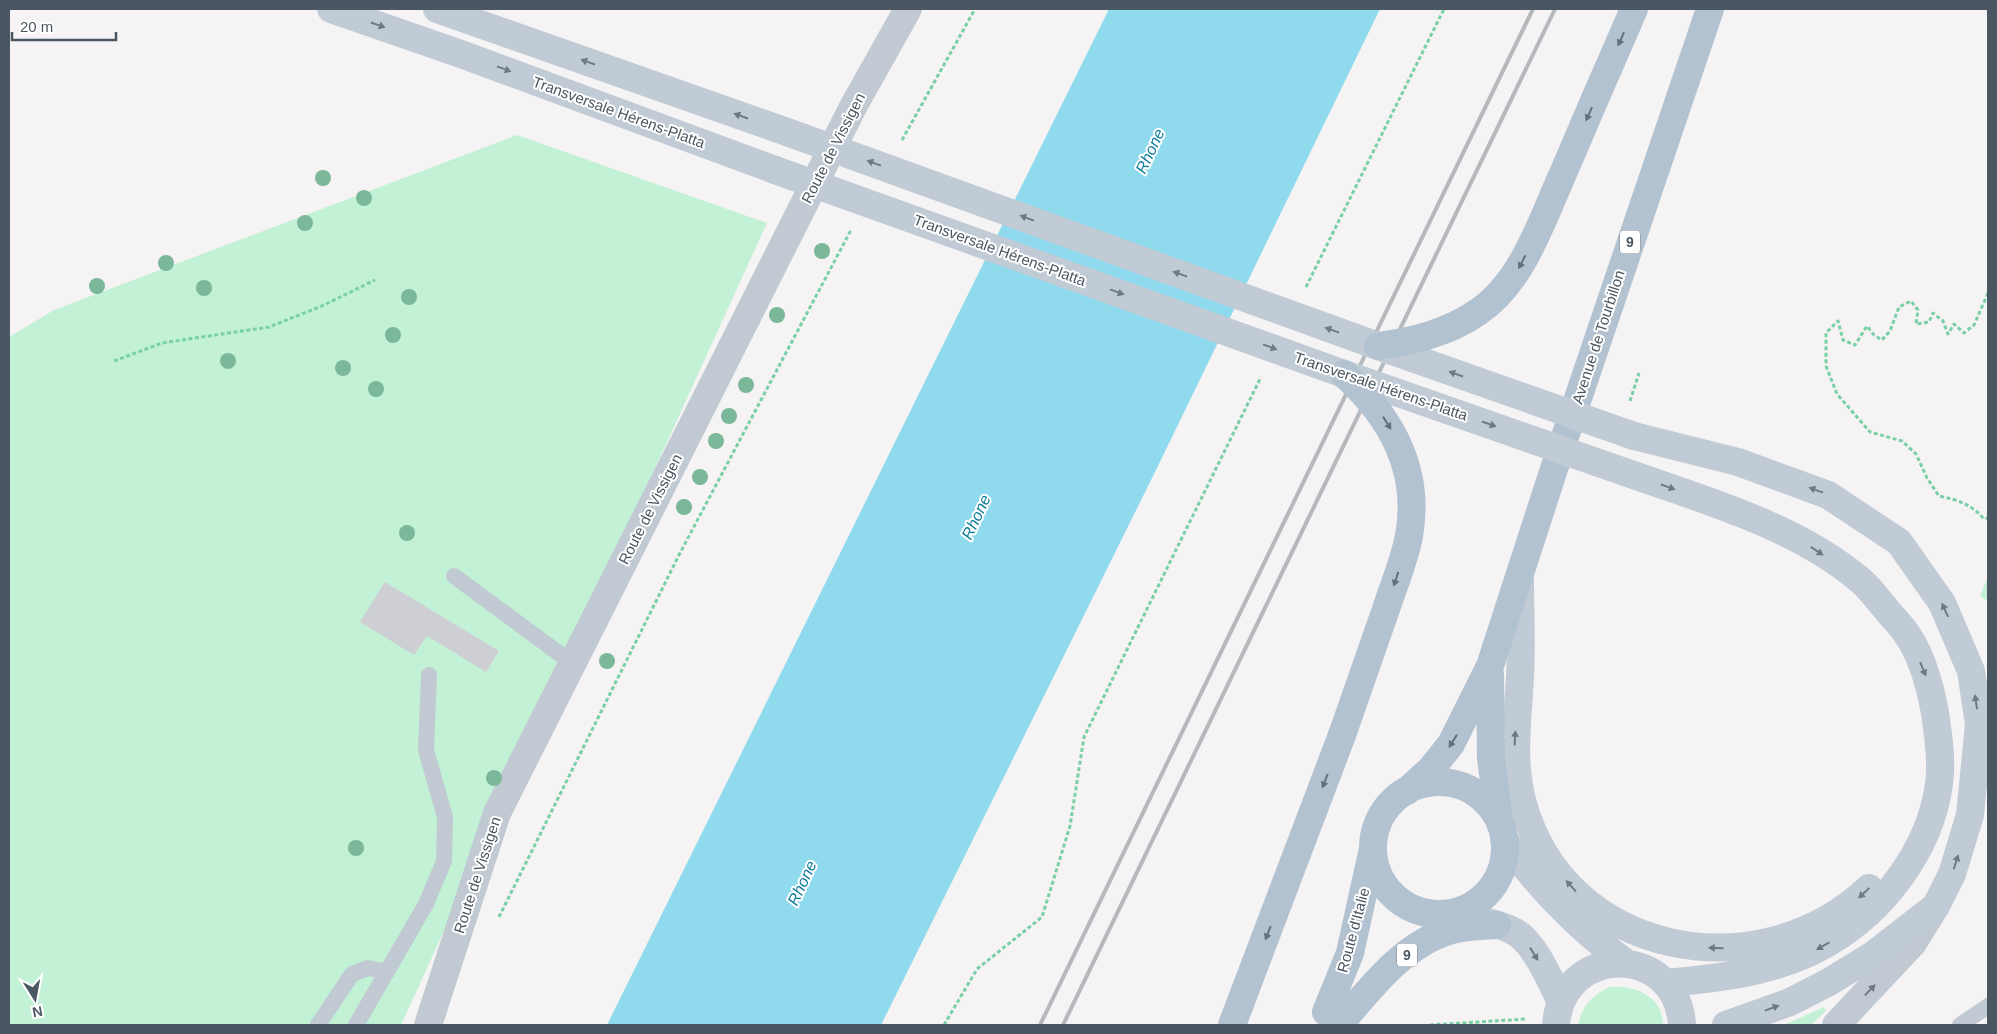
<svg xmlns="http://www.w3.org/2000/svg" width="1997" height="1034" viewBox="0 0 1997 1034" font-family="Arial,sans-serif">
  <style>
    .green { fill: #c3f1d5 }
    .water { fill: #90daee }
    .building { fill: #cdcfd5 }
    .lines { fill: none; stroke-linecap: round; stroke-linejoin: round }
    .path { stroke: #7ad0a6; stroke-width: 3; stroke-dasharray: 4 2.5; stroke-linecap: butt }
    .service { stroke: #c1cad2; stroke-width: 16 }
    .minor { stroke: #c1cad2; stroke-width: 28 }
    .tertiary { stroke: #c1cad2; stroke-width: 28 }
    .secondary { stroke: #c1cbd6; stroke-width: 28 }
    .primary { stroke: #b3c2d1; stroke-width: 28 }
    .rail { stroke: #b5b8bd; stroke-width: 4 }
    .secondary-bridge { stroke: #c1cbd6; stroke-width: 28 }
    .primary-bridge { stroke: #b3c2d1; stroke-width: 28 }
    .tree { fill: #7bb799 }
    .oneway { fill: #6e7984 }
    .oneway2 { fill: #64717d }
    .oneway3 { fill: #6e7983 }
    .labels { text-anchor: middle; dominant-baseline: central; stroke-width: 4; stroke-linejoin: round; paint-order: stroke }
    .shield { fill: #fff; stroke: #808990; stroke-width: 1 }
    .shield-label { font-size: 14px; font-weight: bold; fill: #4a5661 }
    .street-label { font-size: 15px; fill: #4a5661; stroke: #fff }
    .water-label { font-size: 16px; font-style: italic; fill: #0c7c9b; stroke: #fff }
  </style>
  <rect width="100%" height="100%" fill="#f5f3f3"/>
  <path class="green" d="M517 135 767 223 401 1025H9V337L54 310Z
    M1988 577V601L1980 596Z
    M1610 987C1636 985 1663 997 1663 1025H1578C1582 1006 1592 995 1610 987Z
    M1824 1007 1826 1011 1811 1025H1784Z"/>
  <path class="water" d="M1109 9H1380L1155 472 881 1025H607Z"/>
  <path class="building" d="M385 582 499 651 486 672 427 636 414 655 360 622Z"/>
  <g class="lines">
    <path class="path" d="M902 140 975 9
      M1306 287 1444 9
      M1988 293 1974 325 1964 333 1954 324 1948 334 1943 321 1933 313 1929 322 1916 324 1918 310 1911 301 1899 307 1890 331 1882 340 1874 335 1867 326 1855 345 1843 340 1838 321 1826 333V366L1837 394 1870 432 1902 441 1916 454 1927 478 1939 496C1958 500 1971 504 1984 519L1988 518
      M114 361 162 343 269 327 322 306 375 280
      M1630 401 1639 373
      M499 917 680 553 851 230
      M944 1025 977 969 1042 917 1070 826 1084 737 1261 377
      M1430 1025 1526 1019"/>
    <path class="service" d="M454 576 572 663
      M318 1025 352 974 368 968 387 972
      M356 1025 426 904 444 861 445 817 426 750 429 675
      M1960 1025 1988 1006"/>
    <path class="minor" d="M428 1025 497 813 854 105 908 9"/>
    <path class="tertiary" d="M1836 1025 1913 943 1934 909"/>
    <path class="secondary" d="M331 9 458 53 775 170
      M437 9 787 132
      M1634 436 1738 462 1828 495 1899 542 1942 603 1971 671 1979 724 1970 815 1952 874 1936 906 1873 955 1829 982 1790 1002 1726 1025
      M1622 471C1701 499 1795 525 1860 580 1870 588 1878 600 1886 609 1893 618 1902 626 1908 636 1922 656 1931 689 1935 713 1938 733 1941 753 1940 773 1936 838 1892 901 1839 936 1787 971 1725 978 1665 983
      M1520 581C1520 613 1522 645 1520 676 1518 720 1511 760 1523 804 1566 957 1759 992 1869 888
      M1504 839C1539 888 1578 928 1626 963
      M1444 914C1466 919 1494 920 1515 932 1535 943 1551 982 1561 1002
      M1556 1025C1562 943 1677 943 1682 1025"/>
    <path class="primary" d="M1608 69 1634 9
      M1490 675 1491 758 1499 819
      M1373 848a66 66 0 1 1 132 0a66 66 0 1 1-132 0Z
      M1407 791 1431 769 1451 744 1490 666 1552 475 1710 9
      M1326 1012 1350 953 1372 853
      M1232 1025 1342 735
      M1339 1025C1370 989 1404 943 1452 930 1467 926 1482 926 1497 925"/>
    <path class="rail" d="M1040 1025 1533 9
      M1063 1025 1555 9"/>
    <path class="secondary-bridge" d="M787 132 1378 346 1634 436
      M775 170 1344 374 1622 471"/>
    <path class="primary-bridge" d="M1378 346C1413 341 1448 333 1478 312 1522 282 1540 225 1561 178 1577 141 1592 105 1608 69
      M1342 735C1356 694 1371 653 1385 612 1393 587 1404 562 1409 536 1421 469 1391 417 1344 374"/>
  </g>
  <g class="tree">
    <circle cx="323" cy="178" r="8"/>
    <circle cx="364" cy="198" r="8"/>
    <circle cx="305" cy="223" r="8"/>
    <circle cx="822" cy="251" r="8"/>
    <circle cx="166" cy="263" r="8"/>
    <circle cx="97" cy="286" r="8"/>
    <circle cx="204" cy="288" r="8"/>
    <circle cx="409" cy="297" r="8"/>
    <circle cx="777" cy="315" r="8"/>
    <circle cx="393" cy="335" r="8"/>
    <circle cx="228" cy="361" r="8"/>
    <circle cx="343" cy="368" r="8"/>
    <circle cx="746" cy="385" r="8"/>
    <circle cx="376" cy="389" r="8"/>
    <circle cx="729" cy="416" r="8"/>
    <circle cx="716" cy="441" r="8"/>
    <circle cx="700" cy="477" r="8"/>
    <circle cx="684" cy="507" r="8"/>
    <circle cx="407" cy="533" r="8"/>
    <circle cx="607" cy="661" r="8"/>
    <circle cx="494" cy="778" r="8"/>
    <circle cx="356" cy="848" r="8"/>
  </g>
  <defs><path id="oneway-solid" d="M-6-.8H1V-3.2L6.5 0L1 3.2V.8H-6Z" transform="scale(1.25)"/></defs>
  <g class="oneway">
    <use href="#oneway-solid" transform="translate(378 25) rotate(19)"/>
    <use href="#oneway-solid" transform="translate(588 62) rotate(-161)"/>
    <use href="#oneway-solid" transform="translate(504 69) rotate(20)"/>
    <use href="#oneway-solid" transform="translate(741 116) rotate(-161)"/>
    <use href="#oneway-solid" transform="translate(874 163) rotate(-160)"/>
    <use href="#oneway-solid" transform="translate(1027 218) rotate(-160)"/>
    <use href="#oneway-solid" transform="translate(1180 274) rotate(-160)"/>
    <use href="#oneway-solid" transform="translate(1117 292) rotate(20)"/>
    <use href="#oneway-solid" transform="translate(1332 330) rotate(-160)"/>
    <use href="#oneway-solid" transform="translate(1270 347) rotate(20)"/>
    <use href="#oneway-solid" transform="translate(1456 374) rotate(-161)"/>
    <use href="#oneway-solid" transform="translate(1489 424) rotate(19)"/>
    <use href="#oneway-solid" transform="translate(1668 487) rotate(19)"/>
    <use href="#oneway-solid" transform="translate(1816 490) rotate(-160)"/>
    <use href="#oneway-solid" transform="translate(1817 551) rotate(34)"/>
    <use href="#oneway-solid" transform="translate(1945 610) rotate(-114)"/>
    <use href="#oneway-solid" transform="translate(1923 669) rotate(67)"/>
    <use href="#oneway-solid" transform="translate(1976 702) rotate(-99)"/>
    <use href="#oneway-solid" transform="translate(1515 738) rotate(-87)"/>
    <use href="#oneway-solid" transform="translate(1956 862) rotate(-72)"/>
    <use href="#oneway-solid" transform="translate(1571 886) rotate(-132)"/>
    <use href="#oneway-solid" transform="translate(1864 893) rotate(137)"/>
    <use href="#oneway-solid" transform="translate(1823 946) rotate(150)"/>
    <use href="#oneway-solid" transform="translate(1716 948) rotate(-179)"/>
    <use href="#oneway-solid" transform="translate(1534 954) rotate(58)"/>
    <use href="#oneway-solid" transform="translate(1772 1008) rotate(-20)"/>
  </g>
  <g class="oneway2">
    <use href="#oneway-solid" transform="translate(1621 39) rotate(114)"/>
    <use href="#oneway-solid" transform="translate(1589 114) rotate(114)"/>
    <use href="#oneway-solid" transform="translate(1522 262) rotate(117)"/>
    <use href="#oneway-solid" transform="translate(1387 423) rotate(58)"/>
    <use href="#oneway-solid" transform="translate(1396 579) rotate(108)"/>
    <use href="#oneway-solid" transform="translate(1453 741) rotate(122)"/>
    <use href="#oneway-solid" transform="translate(1325 781) rotate(111)"/>
    <use href="#oneway-solid" transform="translate(1268 933) rotate(111)"/>
  </g>
  <use class="oneway3" href="#oneway-solid" transform="translate(1870 990) rotate(-46)"/>
  <g class="labels">
    <g class="shield">
      <rect x="1620" y="230.5" width="20" height="23" rx="4"/>
      <rect x="1397" y="943.5" width="20" height="23" rx="4"/>
    </g>
    <g class="shield-label">
      <text x="1630" y="242">9</text>
      <text x="1407" y="955">9</text>
    </g>
    <g class="street-label">
      <text transform="translate(619 112) rotate(20)">Transversale Hérens-Platta</text>
      <text transform="translate(833 148) rotate(-63)">Route de Vissigen</text>
      <text transform="translate(1000 250) rotate(20)">Transversale Hérens-Platta</text>
      <text transform="translate(1598 337) rotate(-72)">Avenue de Tourbillon</text>
      <text transform="translate(1381 386) rotate(19)">Transversale Hérens-Platta</text>
      <text transform="translate(650 509) rotate(-63)">Route de Vissigen</text>
      <text transform="translate(477 875) rotate(-72)">Route de Vissigen</text>
      <text transform="translate(1353 930) rotate(-75)">Route d'Italie</text>
    </g>
    <g class="water-label">
      <text transform="translate(1150 151) rotate(-65)">Rhone</text>
      <text transform="translate(976 517) rotate(-65)">Rhone</text>
      <text transform="translate(802 883) rotate(-65)">Rhone</text>
    </g>
  </g>
  <rect width="1997" height="1034" fill="none" stroke="#4a5661" stroke-width="20"/>
  <g transform="translate(35 999) rotate(169)" stroke="#ffffff" stroke-width="4" paint-order="stroke">
  <path d="M0-4L9 19L0 12L-9 19Z" fill="#4a5661"/>
  <text y="-8" font-size="14" font-weight="bold" text-anchor="middle" fill="#4a5661">N</text>
  </g>
  <path d="M12 32v8h104v-8" fill="none" stroke="#4a5661" stroke-width="2.5"/>
  <text x="20" y="32" font-size="15" fill="#4a5661" stroke="#ffffff" stroke-width="4" paint-order="stroke">20 m</text>
</svg>
